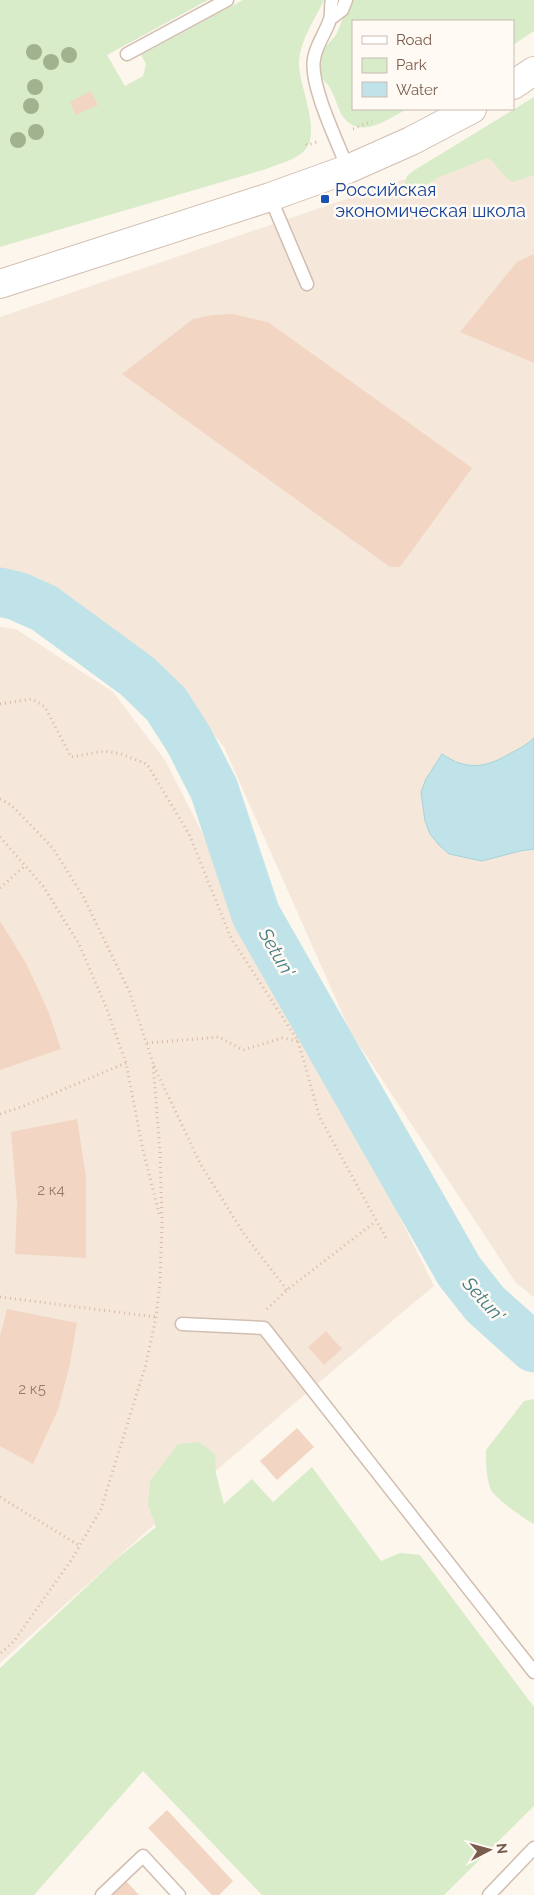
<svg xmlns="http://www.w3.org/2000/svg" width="534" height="1895" viewBox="0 0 534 1895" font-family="Raleway,sans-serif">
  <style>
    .residential { fill: #f5e8da }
    .green { fill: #d8ecc9 }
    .water { fill: #bfe3e8; stroke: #a5d3da }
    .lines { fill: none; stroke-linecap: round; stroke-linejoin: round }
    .river { stroke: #bfe3e8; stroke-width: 49 }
    .building { fill: #f3d5c3 }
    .service-casing { stroke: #d1beb0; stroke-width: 15 }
    .tertiary-casing { stroke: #d1beb0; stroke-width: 30 }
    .path { stroke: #d9b8a5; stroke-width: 3; stroke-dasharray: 1 4; stroke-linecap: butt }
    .service { stroke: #fff; stroke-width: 12 }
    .tertiary { stroke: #fff; stroke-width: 28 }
    .tree { fill: #a0b28e }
    .transit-dot { fill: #1a4fb4; stroke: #fffaf3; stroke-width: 2 }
    .labels { text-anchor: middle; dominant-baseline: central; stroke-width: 5; stroke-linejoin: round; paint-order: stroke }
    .number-label { font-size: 15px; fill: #987a6a }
    .transit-label { font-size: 18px; fill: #164399; stroke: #fffaf3; text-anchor: start }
    .water-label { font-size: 19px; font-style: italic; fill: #437c86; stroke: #fffaf3 }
  </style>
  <rect width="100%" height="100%" fill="#fdf6ec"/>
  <path class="residential" d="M534 106V1297L516 1283 350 1031 224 747 150 655 39 578 0 570V317L417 175Z
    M0 627 16 629 113 692 165 760 206 840 252 940 303 1023 434 1286 311 1389 176 1505 0 1663Z"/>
  <path class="green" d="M0 0H208L107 55 125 86 143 76 146 64 141 55 243 0H324C315 19 301 39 299 60 297 85 325 134 302 153 292 161 278 164 266 169L0 247Z
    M351 0H534V31L513 45V21H353V109H407C385 121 357 142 340 112 337 105 335 97 331 90 329 85 323 80 319 75L322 53 325 47 336 35Z
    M534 97V175L513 182C502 177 498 165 488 158L439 177 421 188 407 190 405 183 407 176 413 171Z
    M534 1399V1524C524 1519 501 1502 493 1493 486 1483 486 1462 486 1450L524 1401Z
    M199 1442 215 1454 216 1474 224 1504 252 1479 273 1502 312 1467 381 1561 400 1553 420 1555 534 1707V1806L444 1895H262L143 1771 34 1895H0V1668L115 1560 156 1527 148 1505 150 1481 178 1444Z"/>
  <path class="water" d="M534 738V849L520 851 482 861 449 854 439 845 430 834 425 821 421 792 426 779 442 754C467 771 486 768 511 753 519 749 528 744 534 738Z"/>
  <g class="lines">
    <path class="river" d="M0 592 17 596 44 608 137 676 166 704 189 740 214 789 256 915 459 1271 485 1304 534 1348"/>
  </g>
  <path class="building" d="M91 91 98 105 76 115 70 102Z
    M534 254V363L460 332 517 262Z
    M232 314 268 322 472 468 400 567H390L122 374 193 319 212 315Z
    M0 921 26 963 49 1013 61 1049 0 1070Z
    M77 1119 86 1177V1258L15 1254 17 1203 11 1132Z
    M7 1309 77 1323 69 1368 58 1410 33 1464 0 1446V1336Z
    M326 1331 342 1349 324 1365 308 1347Z
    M297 1428 314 1447 277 1480 260 1461Z
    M167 1810 233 1881 219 1895H212L148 1828Z
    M126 1881 139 1895H111Z"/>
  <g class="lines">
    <defs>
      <path id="service" d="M332 0C330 6 332 13 330 19 326 33 316 44 314 59 309 84 338 143 348 169
        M330 19 342 10 346 0
        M127 54 227 0
        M270 197 307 284
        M182 1324 264 1328 534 1672
        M102 1895 143 1856 179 1895
        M489 1895 534 1848"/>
      <path id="tertiary" d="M513 85 534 71
        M0 284 270 197 348 169 411 141 472 109"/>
    </defs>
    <use href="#service" class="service-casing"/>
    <use href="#tertiary" class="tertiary-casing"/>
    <path class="path" d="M353 129 372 121
      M306 144 307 145 317 142
      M0 704 32 699 45 707 71 757 105 751 121 754 147 764 189 834 231 938 298 1041 320 1118 386 1238
      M0 799 11 805 52 847 83 896 130 993 153 1063 160 1152 162 1223 160 1283 156 1317 146 1364 101 1509 72 1559 14 1641 0 1654
      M0 837 43 886 79 944 108 1012 126 1063 143 1150 160 1217
      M0 888 26 865
      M147 1043 219 1037 243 1050 282 1038 298 1041
      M154 1066 201 1165 244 1234 287 1290
      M0 1114 24 1106 126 1063
      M0 1297 156 1317
      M267 1309 287 1290 376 1221
      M0 1497 80 1546"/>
    <use href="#service" class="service"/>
    <use href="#tertiary" class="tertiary"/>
  </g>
  <g class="tree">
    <circle cx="34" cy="52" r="8"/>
    <circle cx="69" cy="55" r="8"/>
    <circle cx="51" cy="62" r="8"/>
    <circle cx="35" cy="87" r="8"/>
    <circle cx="31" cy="106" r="8"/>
    <circle cx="36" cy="132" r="8"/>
    <circle cx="18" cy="140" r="8"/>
  </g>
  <rect class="transit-dot" x="320" y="194" width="10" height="10" rx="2.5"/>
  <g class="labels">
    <g class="number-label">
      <text x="51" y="1190">2 к4</text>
      <text x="32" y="1389">2 к5</text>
    </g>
    <g class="transit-label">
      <text x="335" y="189">Российская<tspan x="335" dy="21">экономическая школа</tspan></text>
    </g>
    <g class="water-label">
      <text transform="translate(277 952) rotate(60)">Setun'</text>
      <text transform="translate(484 1299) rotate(48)">Setun'</text>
    </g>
  </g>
  <rect x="352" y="20" width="162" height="90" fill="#fffaf3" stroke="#cabbb1"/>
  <rect x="362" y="36" width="25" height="8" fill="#ffffff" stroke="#cabbb1"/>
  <text x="396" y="45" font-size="15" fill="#7a5c4d">Road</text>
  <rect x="362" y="58" width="25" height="15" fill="#d8ecc9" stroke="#cabbb1"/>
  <text x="396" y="70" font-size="15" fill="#7a5c4d">Park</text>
  <rect x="362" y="82" width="25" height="15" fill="#bfe3e8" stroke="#cabbb1"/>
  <text x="396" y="95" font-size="15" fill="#7a5c4d">Water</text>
  <g transform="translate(489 1850) rotate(84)" stroke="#fffaf3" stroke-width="4" paint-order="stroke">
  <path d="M0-4L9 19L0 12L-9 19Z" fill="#7a5c4d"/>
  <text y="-8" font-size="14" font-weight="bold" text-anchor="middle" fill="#7a5c4d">N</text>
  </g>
</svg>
